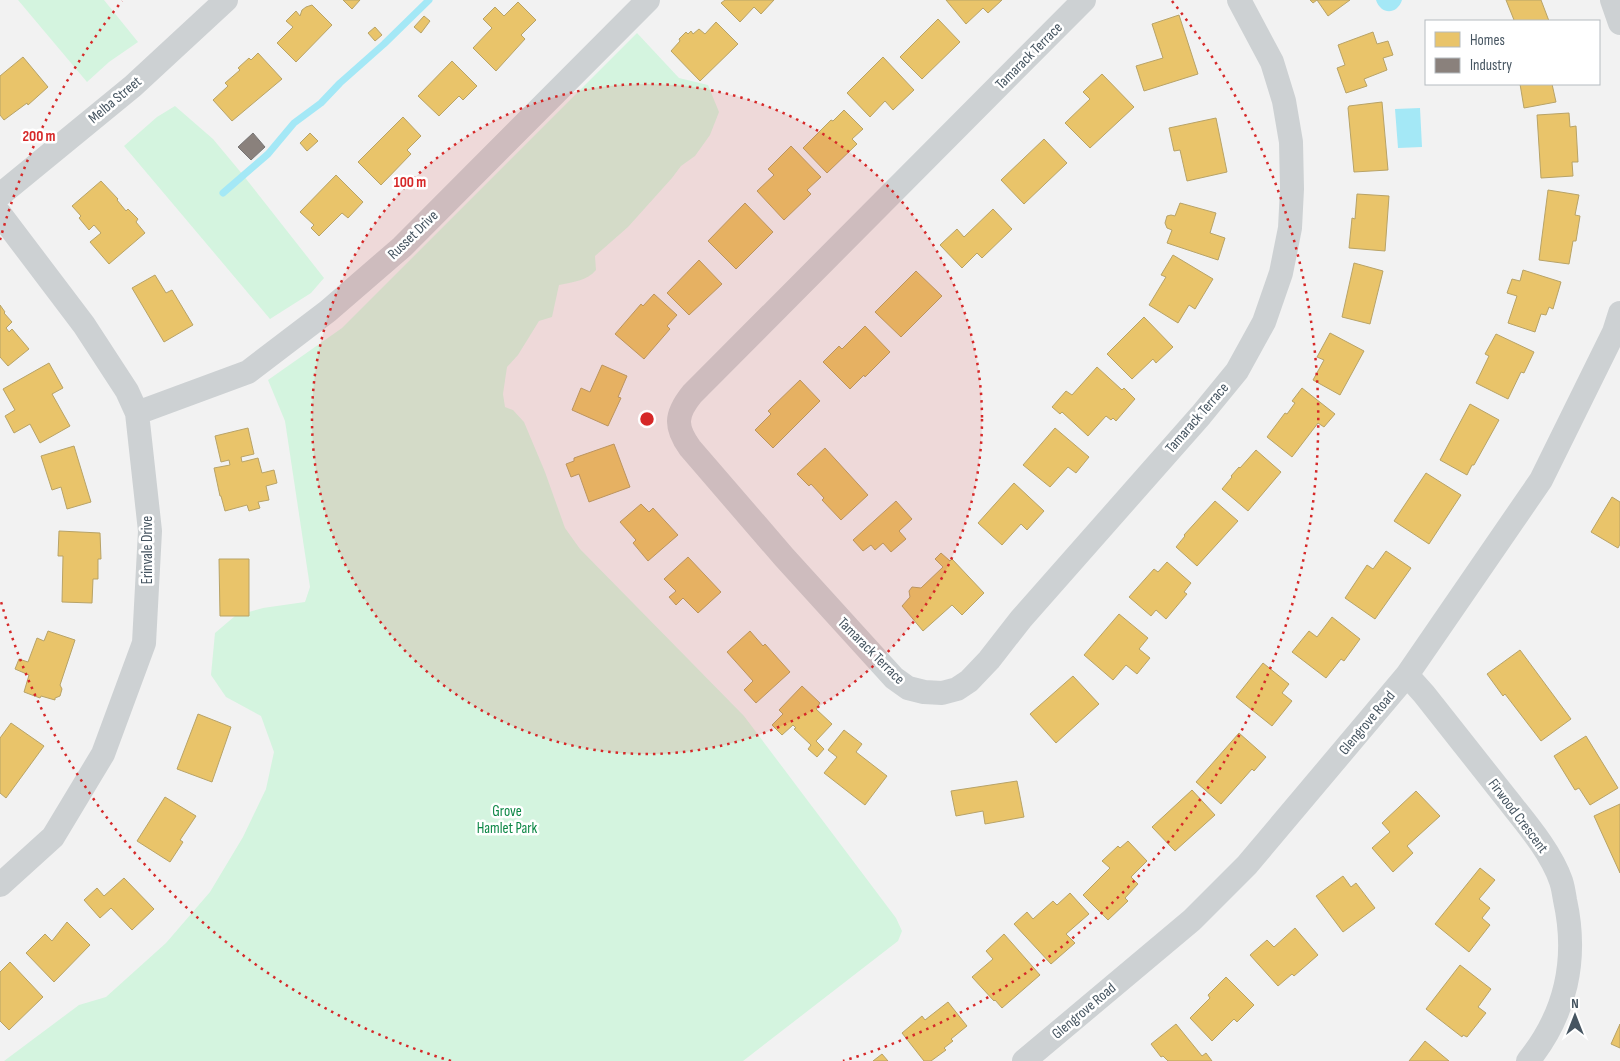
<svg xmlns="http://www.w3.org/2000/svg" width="1620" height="1061" viewBox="0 0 1620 1061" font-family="'Sofia Sans Condensed',sans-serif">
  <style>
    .green { fill: #d4f4df }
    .water { fill: #a4e8f6 }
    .homes { fill: #e9c46a; stroke: #b8a367 }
    .industry { fill: #8a817c; stroke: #767474 }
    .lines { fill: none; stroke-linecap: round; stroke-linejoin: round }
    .stream { stroke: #a4e8f6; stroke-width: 7 }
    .minor { stroke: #cdd1d3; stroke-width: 24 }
    .ring { fill: none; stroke: #d62828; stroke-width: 2.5; stroke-dasharray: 2.5 5 }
    .labels { text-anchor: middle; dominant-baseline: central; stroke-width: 5; stroke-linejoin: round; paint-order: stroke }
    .street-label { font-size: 15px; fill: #465561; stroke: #fff }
    .park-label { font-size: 15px; fill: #0c8745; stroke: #fff }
    .centre { fill: #d62828; stroke: #fff; stroke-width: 2.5 }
    .ring-label { font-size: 15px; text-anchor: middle; font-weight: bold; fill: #d62828; stroke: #fff; stroke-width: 5; stroke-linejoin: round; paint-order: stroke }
  </style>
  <rect width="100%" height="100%" fill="#f2f2f2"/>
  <path class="green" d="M18 0H104L138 42 109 62 87 82Z
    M637 33 679 78 708 85 719 112 710 135 695 156 681 166 672 178 628 227 595 256 596 270C587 281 573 282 559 285L552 317 539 321 518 355 507 367 503 394 505 407 513 410 524 422 545 472 565 528 580 549 744 716 896 918 902 931 898 941 743 1061H4L79 1005 106 997 166 943 210 892 243 837 266 789 274 752 261 716 226 697 211 675 215 633 235 616 263 608 305 602 310 587 285 421 268 380 342 328Z
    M175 106 213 139 243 175 324 278 311 293 270 319 124 146 157 117Z"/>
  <path class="water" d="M1376 0H1402C1397 15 1381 15 1376 0Z
    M1420 108 1422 147 1398 148 1395 109Z"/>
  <path class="homes" d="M343 0H360L352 9Z
    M725 0H774L761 14 754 7 740 22 721 3Z
    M946 0H1002L988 13 983 8 966 24Z
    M1310 0H1350L1328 16 1317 0 1313 3Z
    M1506 0H1541L1549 21H1512L1514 20Z
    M518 2 536 20 521 35 525 39 496 71 473 48 492 28 483 19 495 7 504 16Z
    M312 5 332 25 296 62 277 43 293 27 286 21 296 11 300 16 302 10 306 7Z
    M1179 15 1198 74 1144 91 1136 66 1163 58 1152 24Z
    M424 16 430 21 421 33 414 27Z
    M938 19 960 42 922 79 900 57Z
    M716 22 738 44 700 81 671 51 680 41 679 39 686 32 688 34 691 31 693 34 699 29 705 34Z
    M375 27 382 35 375 41 368 33Z
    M1373 32 1377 44 1388 41 1393 55 1383 58 1387 70 1364 79 1367 86 1346 93 1337 68 1345 65 1338 45Z
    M258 53 282 79 232 121 213 100 228 86 225 83 240 70 238 68 249 58 251 60Z
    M23 57 48 87 28 105 27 103 4 120 0 115V76Z
    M883 57 914 90 893 110 885 101 870 117 847 93Z
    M452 61 477 86 463 100 459 96 439 116 418 96Z
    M1102 74 1134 107 1090 148 1065 123 1090 99 1083 92Z
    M1520 84H1552L1556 102 1524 108Z
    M1382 102 1388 170 1354 172 1348 108 1349 106Z
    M844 110 863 129 852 139 857 144 827 173 803 148 831 120 833 121Z
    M1569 113 1570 127 1576 126 1578 162H1572L1573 176 1541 178 1537 115Z
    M403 117 421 136 407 150 411 154 381 185 358 162Z
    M1216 118 1227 172 1187 181 1180 150 1174 151 1169 128Z
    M310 133 318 141 307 151 300 143Z
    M1044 139 1067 163 1024 204 1001 180Z
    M791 146 821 177 807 190 811 194 784 220 757 191 774 175 768 169Z
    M336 175 363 202 348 218 342 213 319 236 311 228 314 225 300 212Z
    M101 181 118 199 117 200 126 211 128 209 138 219 136 222 145 233 109 264 90 242 101 233 94 225 89 230 79 218 81 216 72 206Z
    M1548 190 1579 195 1575 215 1580 216 1576 241H1573L1569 264 1539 260Z
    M1357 194 1389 196 1385 251 1349 248 1352 218 1355 219Z
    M745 203 773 232 736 269 708 241Z
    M1180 203 1216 213 1210 233 1225 238 1218 260 1167 243 1172 230 1167 228 1165 223 1167 216 1171 215 1175 216Z
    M993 209 1012 229 982 258 977 253 962 268 940 245 957 229 964 237Z
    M1173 255 1213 279 1195 309 1189 305 1178 323 1149 305 1166 277 1161 275Z
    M699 260 722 284 689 315 667 293Z
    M1354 263 1383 271 1370 324 1342 317Z
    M1523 270 1561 282 1553 309 1549 307 1546 315 1541 314 1535 332 1508 323 1517 296 1507 293 1512 279 1520 281Z
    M916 271 942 296 901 337 875 312Z
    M155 275 166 293 172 290 193 325 164 342 132 288Z
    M654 294 677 315 667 326 670 329 644 359 615 334 641 304 643 306Z
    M0 305 5 312 4 313 12 322 6 328 9 332 12 329 29 349 8 366 0 357Z
    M1144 317 1173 347 1156 363 1153 359 1132 379 1107 354Z
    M865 326 890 352 865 377 864 375 850 389 823 362 839 346 842 349Z
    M1330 333 1364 351 1340 395 1313 380 1324 360 1317 357Z
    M1496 334 1534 352 1524 373 1521 372 1508 399 1476 383 1489 356 1485 354Z
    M49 363 63 388 52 394 70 426 40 443 30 424 14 433 5 416 15 410 3 389Z
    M602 365 627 376 618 397 621 398 608 426 572 410 581 388 590 392Z
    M1097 367 1122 390 1124 388 1135 399 1116 421 1113 418 1111 420 1106 416 1088 436 1062 412 1060 414 1052 407 1066 391 1072 395Z
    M800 380 820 401 773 448 755 430 771 414 768 411Z
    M1302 388 1335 414 1324 427 1318 423 1292 457 1267 437 1285 413 1287 414 1295 403 1292 401Z
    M1470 404 1499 420 1474 465H1472L1467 475 1440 460Z
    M248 428 254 454 241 457 242 462 258 458 262 473 274 470 277 483 266 486 269 500 258 502 260 508 249 511 247 505 225 511 221 496H220L214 468 230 465 229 460 221 462 215 436Z
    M1055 428 1089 457 1076 473 1068 467 1050 487 1023 465Z
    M614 444 630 487 589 502 579 474 571 477 566 464 574 461V458Z
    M74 446 91 502 67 509 61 487 52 490 41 456Z
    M825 448 868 495 841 520 822 500 824 498 811 484 809 486 797 474Z
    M1256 450 1281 472 1248 511 1222 489 1232 477 1231 476 1239 467 1240 468Z
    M1426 473 1461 495 1429 544 1394 521Z
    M1014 483 1044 511 1027 530 1021 524 1002 545 978 523Z
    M1612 497 1620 502V544L1618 548 1591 532Z
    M896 501 912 519 899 531 906 539 891 552 883 543 875 550 871 545 863 551 853 540Z
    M1215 501 1238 521 1197 566 1176 547 1185 536 1184 535Z
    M641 504 649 512 653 508 678 535 648 561 633 543 636 540 620 522Z
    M59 531 100 533 101 559H98V579H93L92 603 62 602 63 556H58Z
    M1386 551 1411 568 1375 619 1345 598 1367 565 1373 569Z
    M941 553 950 561 952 559 984 593 962 615 952 605 923 631 902 606 910 597 909 591 912 587 921 588 943 567 935 559Z
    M688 557 721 592 698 613 683 598 676 605 669 597 676 591 664 579Z
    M219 559H249V616H220Z
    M1167 562 1191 583 1184 592 1187 594 1166 619 1156 610 1151 616 1129 597 1154 569 1158 572Z
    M1119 614 1148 638 1139 649 1150 658 1137 674 1126 665 1113 680 1084 655Z
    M1332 617 1360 639 1344 661 1341 659 1326 678 1292 652 1309 631 1317 637Z
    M48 631 75 640 60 685 62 689 60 696 55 698V700L41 696 40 698 24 692 29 675 15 669 19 659 28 662 37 638 44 641Z
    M750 631 763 646 765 644 790 672 756 703 744 690 753 681 727 652Z
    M1520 650 1571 719 1541 741 1505 694 1503 696 1487 674Z
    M1263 663 1289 684 1282 693 1292 701 1272 726 1236 697Z
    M1073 676 1099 704 1056 743 1030 714Z
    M802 686 820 703 816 709 832 724 816 741 824 749 817 757 808 749 811 745 794 729 796 728 793 725 782 735 772 725 783 714 779 710Z
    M198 714 231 727 212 782 177 769Z
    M11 723 44 746 6 798 0 793V738Z
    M844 730 862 744 856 752 887 776 865 805 824 773 837 757 828 750Z
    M1239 733 1266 757 1254 771 1252 769 1221 804 1196 782Z
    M1586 736 1618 788 1590 805 1579 788 1575 790 1554 756Z
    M1017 781 1024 817 985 824 983 811 956 816 951 791Z
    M1192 790 1215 815 1175 851 1152 827Z
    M1416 791 1440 816 1407 846 1413 853 1393 872 1372 848 1390 832 1382 823Z
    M165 797 196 816 180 840 183 842 170 862 137 841Z
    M1620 804V873L1594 816Z
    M1128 841 1147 861 1131 877 1138 884 1125 898 1128 901 1108 920 1083 895 1110 868 1102 861 1118 846 1120 848Z
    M1480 868 1495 880 1479 899 1490 908 1482 918 1490 925 1469 952 1435 924Z
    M1343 876 1351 887 1356 883 1375 908 1343 932 1316 896Z
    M124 878 154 909 132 930 111 908 100 918 84 900 97 888 104 896Z
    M1070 893 1089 914 1066 934 1075 943 1051 964 1014 924 1027 912 1033 919 1053 901 1057 905Z
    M67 922 90 945 54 982 26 953 45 934 52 941Z
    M1295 928 1318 955 1294 976 1292 974 1278 986 1250 955 1267 940 1274 947Z
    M1004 934 1040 975 1002 1008 995 1000 994 1001 972 977 993 959 986 951Z
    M10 962 43 997 9 1030 0 1021V972Z
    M1460 965 1491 989 1478 1007 1486 1013 1467 1037 1463 1035 1462 1037 1426 1009Z
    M1226 977 1254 1005 1237 1022 1234 1019 1212 1041 1190 1018 1210 998 1208 995Z
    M948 1002 967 1026 951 1039 953 1041 944 1048 946 1050 931 1061H924L902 1033 922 1016 925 1020Z
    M1176 1024 1202 1056 1206 1053 1212 1061H1168L1163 1056 1161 1057 1151 1044Z
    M1620 1024V1048L1611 1044Z
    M1425 1041 1449 1061H1409Z
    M882 1054 888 1061H873Z"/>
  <path class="industry" d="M253 133 265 147 251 160 238 147Z"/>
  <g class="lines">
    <path class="stream" d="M223 193 268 154 294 123 321 103 340 83 384 44 429 0"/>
    <path class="minor" d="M1084 0 692 394C675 415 675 427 690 448L784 557 894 678 908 688 924 692 942 693 957 689 969 681 989 660 1021 619 1201 415 1237 371 1264 322 1281 273 1290 228 1292 189 1291 142 1284 101 1272 62 1239 0
      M1612 0 1620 23
      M0 195 133 86 226 0
      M0 214 84 325 127 391 137 413 150 531 144 643 103 754 53 837 0 885
      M137 413 248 372 328 311 402 247 648 0
      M1407 675 1424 694C1452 729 1479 764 1507 799 1526 823 1551 852 1561 881 1563 887 1564 894 1565 900 1578 959 1566 1014 1528 1061
      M1024 1061 1192 920 1247 865 1407 675 1541 480 1614 332 1620 313"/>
  </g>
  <circle cx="647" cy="419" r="335" fill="#d62828" fill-opacity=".12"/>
  <g class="ring">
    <circle cx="647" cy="419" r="335"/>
    <path d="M451 1061A671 671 0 0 1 0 598M0 240A671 671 0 0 1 122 1M1172 1A671 671 0 0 1 843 1061"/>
  </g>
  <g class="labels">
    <g class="street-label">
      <text transform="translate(1029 56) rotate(-45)">Tamarack Terrace</text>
      <text transform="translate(115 100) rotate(-40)">Melba Street</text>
      <text transform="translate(413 235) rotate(-44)">Russet Drive</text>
      <text transform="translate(1197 418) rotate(-49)">Tamarack Terrace</text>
      <text transform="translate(147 550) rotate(-90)">Erinvale Drive</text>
      <text transform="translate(871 651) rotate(45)">Tamarack Terrace</text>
      <text transform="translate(1367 723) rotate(-50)">Glengrove Road</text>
      <text transform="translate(1518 816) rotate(53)">Firwood Crescent</text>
      <text transform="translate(1084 1011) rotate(-40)">Glengrove Road</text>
    </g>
    <g class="park-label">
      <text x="507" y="811">Grove<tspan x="507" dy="17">Hamlet Park</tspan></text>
    </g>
  </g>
  <circle cx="647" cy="419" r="8" class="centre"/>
  <g class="ring-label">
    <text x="39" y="141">200 m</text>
    <text x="410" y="187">100 m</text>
  </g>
  <rect x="1425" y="20" width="175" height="65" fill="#ffffff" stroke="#b5bbc0"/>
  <rect x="1435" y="32" width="25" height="15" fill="#e9c46a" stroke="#b5bbc0"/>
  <text x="1470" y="45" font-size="15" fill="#465561">Homes</text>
  <rect x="1435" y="58" width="25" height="15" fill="#8a817c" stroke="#b5bbc0"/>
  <text x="1470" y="70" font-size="15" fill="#465561">Industry</text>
  <g transform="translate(1575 1016)" stroke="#ffffff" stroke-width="4" paint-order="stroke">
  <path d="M0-4L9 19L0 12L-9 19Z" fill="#465561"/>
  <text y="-8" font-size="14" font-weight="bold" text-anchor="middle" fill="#465561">N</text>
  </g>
</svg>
